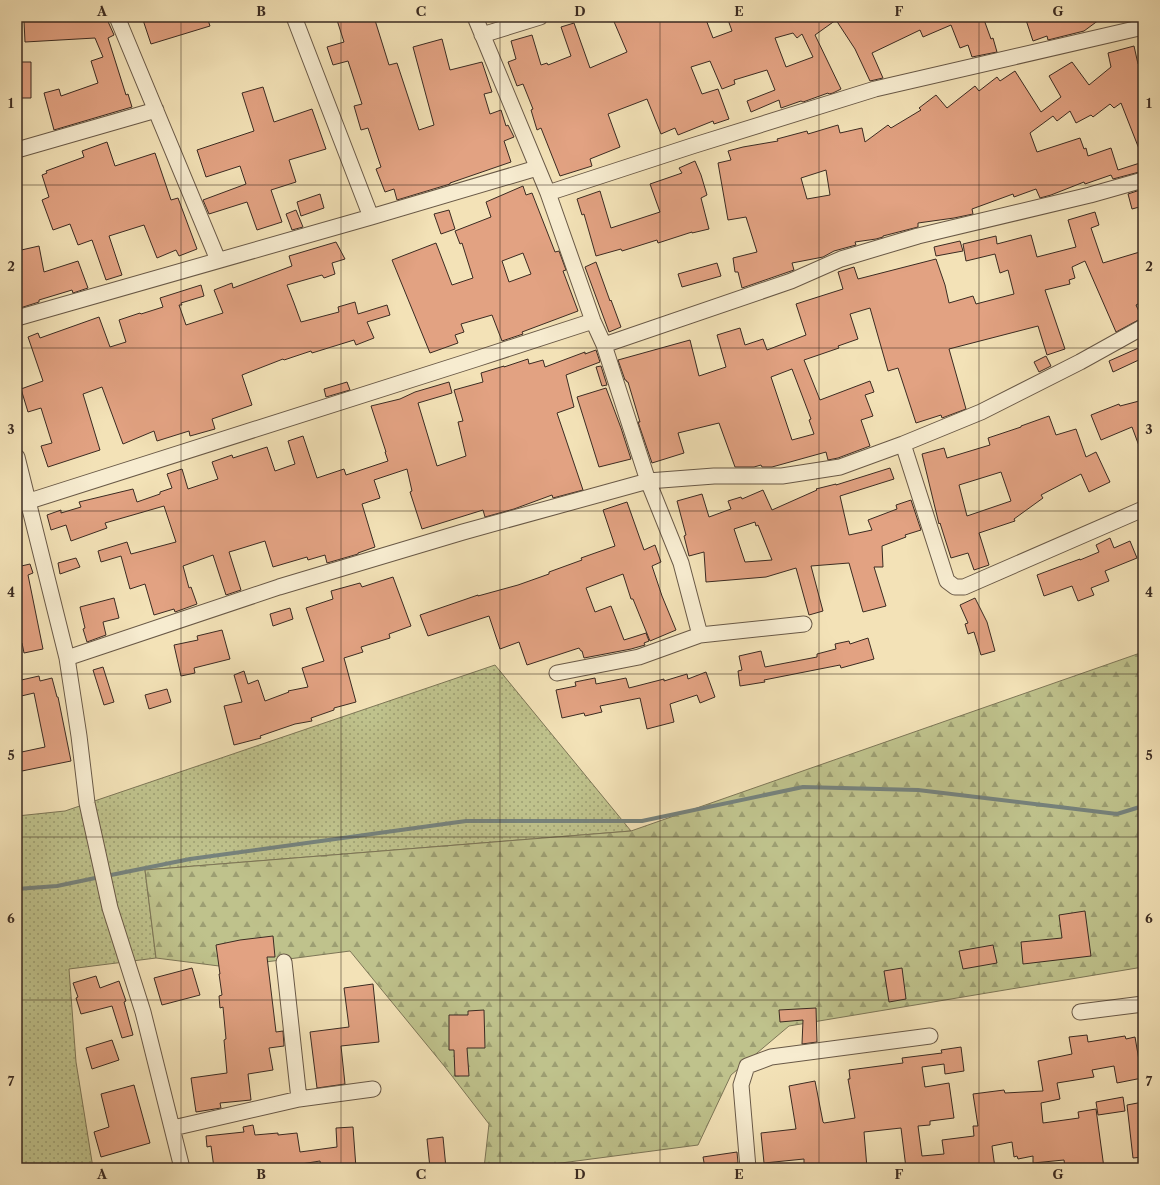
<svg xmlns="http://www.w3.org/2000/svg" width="1160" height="1185" viewBox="0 0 1160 1185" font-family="'Libre Caslon Text',serif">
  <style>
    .green { fill: url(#green-dots); stroke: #7d7657 }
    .forest { fill: url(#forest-firs); stroke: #7d7657 }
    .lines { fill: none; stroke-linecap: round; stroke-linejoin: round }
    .stream { stroke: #76827c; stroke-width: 4 }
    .building { fill: #e2a282; stroke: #3b2b22; fill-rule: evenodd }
    .minor-casing { stroke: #695947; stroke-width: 17 }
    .minor { stroke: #f7ecd0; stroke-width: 15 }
    .grid { fill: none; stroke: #3b2b22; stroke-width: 1; stroke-opacity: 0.55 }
    .neatline { fill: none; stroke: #3b2b22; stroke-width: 1.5 }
    .grid-label { font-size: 13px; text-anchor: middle; font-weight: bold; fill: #3b2b22 }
  </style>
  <defs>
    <pattern id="green-dots" width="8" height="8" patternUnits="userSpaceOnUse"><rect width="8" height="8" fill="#bfc28c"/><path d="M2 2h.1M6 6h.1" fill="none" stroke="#9c9e72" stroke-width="1.8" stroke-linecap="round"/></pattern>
    <pattern id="forest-firs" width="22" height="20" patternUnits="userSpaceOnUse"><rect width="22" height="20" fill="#bfc28c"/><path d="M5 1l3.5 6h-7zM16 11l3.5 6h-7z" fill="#9c9e72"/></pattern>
  </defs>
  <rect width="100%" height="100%" fill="#f3e2b7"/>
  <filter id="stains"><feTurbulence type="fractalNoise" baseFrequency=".005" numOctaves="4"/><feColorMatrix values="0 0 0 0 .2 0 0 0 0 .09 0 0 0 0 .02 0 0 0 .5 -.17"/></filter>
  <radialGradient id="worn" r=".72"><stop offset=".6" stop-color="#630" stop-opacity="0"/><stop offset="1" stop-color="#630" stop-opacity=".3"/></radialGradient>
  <path class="green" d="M495 665 631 831 145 870 156 958 69 969 76 1062 93 1168H17V816L65 811Z"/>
  <path class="forest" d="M1143 652V967L789 1026 731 1075 698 1145 523 1168H484L489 1124 445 1067 350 951 227 967 156 958 145 870 631 831Z"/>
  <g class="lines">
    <path class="stream" d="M106 876 190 859 466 821H642L803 787 918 790 1117 814 1143 806
      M17 889 57 886 100 877"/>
  </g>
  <path class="building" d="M87 17H106L114 35 108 38 126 95 128 94 132 107 54 130 44 93 59 89 61 96 98 83 91 61 103 57 95 38 25 42 24 21Z
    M142 17H207L210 26 151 44Z
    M336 17H374L389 65 397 63 419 130 434 125 413 47 442 39 450 70 482 62 492 92 484 94 490 114 501 110 506 126 508 125 514 137 504 141 511 162 450 183V184L397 200 394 189 385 192 376 169 381 167 368 128 361 130 354 106 362 104 348 61 333 65 327 47 344 42Z
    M612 17H705L713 38 732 31 727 17H983L991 39 993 38 997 52 972 57 968 45 960 48 951 25 923 37 920 30 872 53 883 78 870 81 855 49 836 20 815 35 841 89 833 93 829 94 828 93 803 102 801 101 781 108 779 100 751 112 747 101 775 90 767 70 734 80 735 84 722 89 710 61 691 67 702 94 718 89 729 119 714 124 713 121 678 135 675 128 661 134 647 99 608 114 620 147 590 159 592 166 560 176 541 128 537 130 531 110 533 109 523 84 517 86 508 62 516 59 511 41 532 35 541 65 547 63 548 65 571 56 561 27 574 23 590 68 627 52ZM793 33 797 38 802 34 813 57 786 67 775 38Z
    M1025 17H1103L1084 31 1048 40 1047 36 1033 41Z
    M1134 46 1138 64 1143 62V159L1121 103 1114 108 1110 104 1093 117 1091 115 1076 123 1070 111 1057 121 1053 116 1030 133 1037 152 1080 138 1084 149 1086 148 1088 156 1111 148 1118 170 1143 162V171L1113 179 1111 175 1085 184 1084 182 1051 195 1040 198 1036 189 1014 197 1013 194 972 209 973 214 954 218 918 223V227L883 236V237L876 239 855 242 856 245 834 251 823 257 792 263 794 270 742 288 738 272H735L733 258 757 252 746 217 728 220 718 163 731 160 728 151 743 147 778 141 777 139 807 131 808 134 838 125 840 133 862 128 865 142 888 125 891 128 921 110 919 108 936 95 947 108 975 86 979 91 997 77 1000 81 1015 71 1041 112 1061 97 1049 76 1072 62 1089 85 1111 67 1108 53ZM826 170 830 195 807 199 801 178Z
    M17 62H31V98H17Z
    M263 87 274 122 312 109 326 149 289 160 296 182 271 190 282 222 257 230 247 202 209 214 203 200 246 184 240 166 206 177 197 150 254 131 242 93Z
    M107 142 115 166 155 153 171 200 178 198 197 249 179 256 176 250 157 258 144 225 109 236 122 275 106 280 92 240 78 245 70 224 53 230 42 200 49 197 42 175 47 173 46 171 84 157 82 151Z
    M695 161 701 175 707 195 701 198 709 229 692 233V232L658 243 657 240 622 251 621 249 596 256 584 214 582 215 577 199 600 191 611 228 660 212 650 184 682 173 679 168Z
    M523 186 526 195 532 193 555 252 559 251 566 270 563 271 578 311 522 332 523 334 502 341 492 315 461 324 464 332 455 335 458 343 430 353 392 260 436 243 452 285 473 278 462 243 460 244 455 231 491 217 486 202ZM523 253 531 274 509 282 502 261Z
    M1143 189V206L1132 209 1128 194Z
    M320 194 324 208 301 216 297 202Z
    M296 210 303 227 292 230 286 214Z
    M449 210 455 229 441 234 434 214Z
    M1095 212 1099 225 1091 228 1103 263 1143 251V301L1136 305 1142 318 1116 332 1085 261 1072 267 1075 278 1069 280 1070 284 1045 290 1065 349 1047 355 1038 326 949 349 966 409 942 418 941 415 916 423 898 368 888 371 870 308 850 314 858 339 838 346 839 348 804 360 820 400 870 381 874 392 865 395 873 416 861 420 870 446 838 458 828 460 826 452 772 467H762L761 465 754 467H735L719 423 678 433 684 453 652 463 638 422H640L628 382H627L626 380H625L618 360 690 340 699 376 726 367 717 335 740 328 745 345 763 339 767 350 806 335 796 304 843 289 838 272 854 267 858 279 936 259 945 285 949 303 973 296 976 304 1014 294 1008 270 1000 273 995 254 966 261 963 244 996 236 997 244 1031 235 1037 257 1076 247 1068 220ZM792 369 811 419 809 420 814 434 792 440 771 377Z
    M960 241 963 251 936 256 934 247Z
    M336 242 345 259 332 263 335 274 324 278 322 275 287 285 294 303 301 322 339 312 338 307 355 302 358 314 387 305 390 315 367 322 374 338 356 345 354 340 312 353 311 351 284 360 283 359 242 375 252 405 212 419 215 429 190 436 189 431 157 441 154 431 123 444 102 387 83 394 100 450 48 467 41 446 52 443 41 408 28 412 21 389 43 381 28 337 38 333 40 338 99 317 110 347 126 342 119 320 140 313 141 314 163 307 160 298 201 285 204 296 181 303 182 305H179L186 325 223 313 214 290 232 283 233 288 292 266 289 256Z
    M39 246 44 272 78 261 88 288 73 293 72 290 39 300V302L17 309V304L20 303 17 293V251Z
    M596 262 610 301 611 300 621 327 609 332 585 267Z
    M717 263 721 276 682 287 678 274Z
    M1143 346V358L1113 372 1109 361Z
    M596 350 600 362 566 375 574 407 557 413 583 490 553 498 552 495 514 509 485 517 483 510 422 529 410 492 412 491 407 469 374 480 380 498 362 504 375 547 358 553V554L327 563 325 555 308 560 307 557 273 567 265 541 236 550 229 552 241 590 226 595 213 555 183 566 189 588 191 587 197 604 175 612 174 609 154 615 145 584 130 589 121 556 101 562 98 551 127 542 131 554 176 542 164 506 105 523 107 528 71 541 66 525 51 530 47 515 61 510V513L81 507 79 502 133 489 137 502 160 494V492L172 488 167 474 182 469 188 489 218 479 212 462 232 455 233 458 267 447 275 471 295 464 288 441 303 436 317 478 344 469 346 475 388 461 385 452H386L371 406 400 399 415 392 449 382 452 393 418 403 437 466 466 456 458 422 463 421 454 390 483 382 481 373 504 366V367L528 359 529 364 543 360 545 367 585 352V354Z
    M1046 356 1051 366 1039 372 1034 362Z
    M601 366 607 385 602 386 596 367Z
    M347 382 350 390 326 397 324 389Z
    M606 388 621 428 631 459 599 467 577 397Z
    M1143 400V453L1142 454 1132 427 1101 440 1091 415 1119 404 1120 406Z
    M1049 416 1056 435 1076 429 1086 457 1096 452 1110 482 1089 492 1081 474 1041 495 1043 498 1014 519 1015 521 979 533 989 565 974 570 968 553 951 558 940 523 939 524 922 454 944 448 947 458 990 445 988 438 1021 427V426ZM1001 472 1011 501 967 516 959 485Z
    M890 468 894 479 840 496 849 535 872 530 868 520 897 509 896 505 911 500 921 530 905 535 906 537 882 546 883 567H874L886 606 863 612 849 563 811 566 823 611 809 615 796 568 766 577 706 582 704 552 689 556 684 536 686 535 677 501 702 494 709 517 731 509 728 501 741 497 742 499 763 490 772 510 817 490 816 489 836 484V485ZM755 522 756 526 758 525 772 560 745 562 734 529Z
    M627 502 644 550 655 545 661 562 652 566 662 596 676 630 650 641 633 599H631L623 574 586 588 595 612 611 606 624 640 646 633 649 641 644 643 645 645 631 649 584 658 582 651H581L579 648 527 665 519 642 500 649 489 616 428 636 420 615 478 595V596L518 585 549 574V572L582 560 581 558 615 546 603 510Z
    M1110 538 1114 548 1130 541 1137 558 1105 571 1109 581 1091 588 1094 595 1078 601 1072 586 1044 596 1037 575 1080 559V560L1099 552 1096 545Z
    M76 558 80 567 60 574 58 563Z
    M30 564 33 573 28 575 43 649 24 653 22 643 17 645V567Z
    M393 577 411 626 389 634 390 638 361 647 363 652 344 658 356 702 334 708V710L311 718 312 721 295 724 260 736 261 738 234 745 224 706 242 702 234 675 244 671 248 684 258 680 265 701 289 692 288 691 308 687 302 668 324 661 306 608 333 599 331 591 360 583 362 587Z
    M114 598 119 618 103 622 106 635 87 642 83 629 85 628 80 607Z
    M975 598 987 622 995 651 981 655 974 632 968 634 965 624 968 623 960 605Z
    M290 608 293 619 273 626 270 614Z
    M222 630 230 659 194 668 195 673 181 676 174 645 198 640 197 636Z
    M868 638 874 659 841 668 840 665 764 680 765 682 740 686 738 671 742 670 739 656 761 651 765 667 817 657V654L836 649 835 644 849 641 850 644Z
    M103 667 114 702 104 705 93 670Z
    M706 672 715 697 700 703 697 695 670 704 674 722 647 729 640 698 600 706 602 712 585 716 584 713 562 718 556 690 576 686 575 682 595 678 596 684 626 678 629 688 664 679V681L687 674 688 679Z
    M39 676 40 681 52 678 57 697H58L71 761 17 772V753L45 747 34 693 17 697V681Z
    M167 689 171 702 149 709 145 695Z
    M1085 911 1091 956 1023 964 1021 942 1062 938 1059 915Z
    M273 936 275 957H267L276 1032 283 1031 284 1046 269 1048 273 1070 248 1074 251 1100 220 1103 221 1108 196 1112 191 1078 227 1073 224 1040 226 1039 223 1007 220 1008 219 996 222 995 219 974H220L216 945 240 940Z
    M993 945 997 963 963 969 959 951Z
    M192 968 200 995 162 1005 154 978Z
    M902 968 906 999 889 1002 884 971Z
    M96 976 100 988 119 981 126 1001 124 1002 133 1035 122 1038 112 1006 81 1014 76 998 78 997 73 983Z
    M373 984 379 1042 341 1046 345 1084 317 1088 310 1032 349 1027 344 988Z
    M816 1008 817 1042 802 1044 803 1020 780 1022 779 1010Z
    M484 1010 485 1048H467L469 1076H455L454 1050H449V1015H468V1011Z
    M1087 1035 1088 1042 1125 1036 1126 1039 1135 1037 1142 1078 1117 1083 1114 1066 1092 1070 1094 1077 1057 1083 1060 1099 1041 1103 1043 1123 1079 1118 1078 1112 1096 1109 1104 1168H1090L1089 1164 1065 1167 1064 1160 1033 1163V1156L1018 1159 1017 1156 1014 1157 1012 1142 992 1146 995 1168H906L901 1128 864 1132 867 1168H804V1159L764 1163 761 1133 796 1129 789 1086 815 1081 823 1122 824 1123 855 1118 848 1079H850L849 1070 903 1063 902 1058 942 1053 941 1050 961 1047 964 1071 945 1074 944 1064 922 1067 925 1087 949 1083 954 1118 930 1121V1125L918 1126 922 1156 944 1154 942 1140 974 1136 973 1126H978L973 1094 1004 1090 1005 1093 1043 1091 1038 1061 1072 1054 1069 1037Z
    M112 1040 119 1060 92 1069 86 1048Z
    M134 1085 150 1143 101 1157 94 1132 109 1127 101 1094Z
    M1123 1097 1125 1111 1098 1115 1096 1102Z
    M1143 1102V1157L1133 1158 1127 1105Z
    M253 1125 255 1135 278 1133V1135L297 1133 300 1152 337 1147 336 1128 353 1127 356 1168H321L320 1161 282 1167V1168H214L211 1146 207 1147 206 1136 244 1132 243 1127Z
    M443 1137 446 1168H430L427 1139Z
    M737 1152 738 1163 729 1164 730 1168H705L703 1157Z"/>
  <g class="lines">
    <defs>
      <path id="minor" d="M117 17 218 260
        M294 17 371 217
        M475 17 548 193 593 321 604 345 648 481 681 563 700 635
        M482 35 540 17
        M17 150 156 110
        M548 193 692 146 875 89 1139 28H1143
        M17 318 371 217 537 168
        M604 345 791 281 841 259 918 236 1090 195 1143 180
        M903 444 947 581 955 587H964L1143 509
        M17 457 67 658 79 736 87 803 110 908 143 1012 182 1168
        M17 505 476 359 593 321
        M67 658 279 587 463 532 648 481 714 476H782L840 467 903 444 981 412 1080 362 1143 327
        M557 673 639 657 700 635 804 624
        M284 962 299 1099
        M1080 1012 1143 1004
        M173 1128 299 1099 373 1089
        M748 1168 741 1085 747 1066 771 1057 930 1036"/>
    </defs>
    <use href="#minor" class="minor-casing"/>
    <use href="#minor" class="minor"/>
  </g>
  <path class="grid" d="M181 17V1168M341 17V1168M500 17V1168M660 17V1168M819 17V1168M979 17V1168M17 185H1143M17 348H1143M17 511H1143M17 674H1143M17 837H1143M17 1000H1143"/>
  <rect width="1160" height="1185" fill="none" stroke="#f3e2b7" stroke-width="44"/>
  <rect x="22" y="22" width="1116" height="1141" class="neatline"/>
  <g class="grid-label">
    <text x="102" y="16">A</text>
    <text x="261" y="16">B</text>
    <text x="421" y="16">C</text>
    <text x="580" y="16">D</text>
    <text x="739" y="16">E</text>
    <text x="899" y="16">F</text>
    <text x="1058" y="16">G</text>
    <text x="11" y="108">1</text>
    <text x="1149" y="108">1</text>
    <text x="11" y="271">2</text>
    <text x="1149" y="271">2</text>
    <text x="11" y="434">3</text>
    <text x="1149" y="434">3</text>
    <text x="11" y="597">4</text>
    <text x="1149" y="597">4</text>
    <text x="11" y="760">5</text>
    <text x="1149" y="760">5</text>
    <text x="11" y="923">6</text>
    <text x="1149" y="923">6</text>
    <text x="11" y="1086">7</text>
    <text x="1149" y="1086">7</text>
    <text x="102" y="1179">A</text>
    <text x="261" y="1179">B</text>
    <text x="421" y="1179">C</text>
    <text x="580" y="1179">D</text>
    <text x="739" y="1179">E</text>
    <text x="899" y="1179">F</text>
    <text x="1058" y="1179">G</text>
  </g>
  <rect width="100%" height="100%" filter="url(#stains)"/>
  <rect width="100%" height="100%" fill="url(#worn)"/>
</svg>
